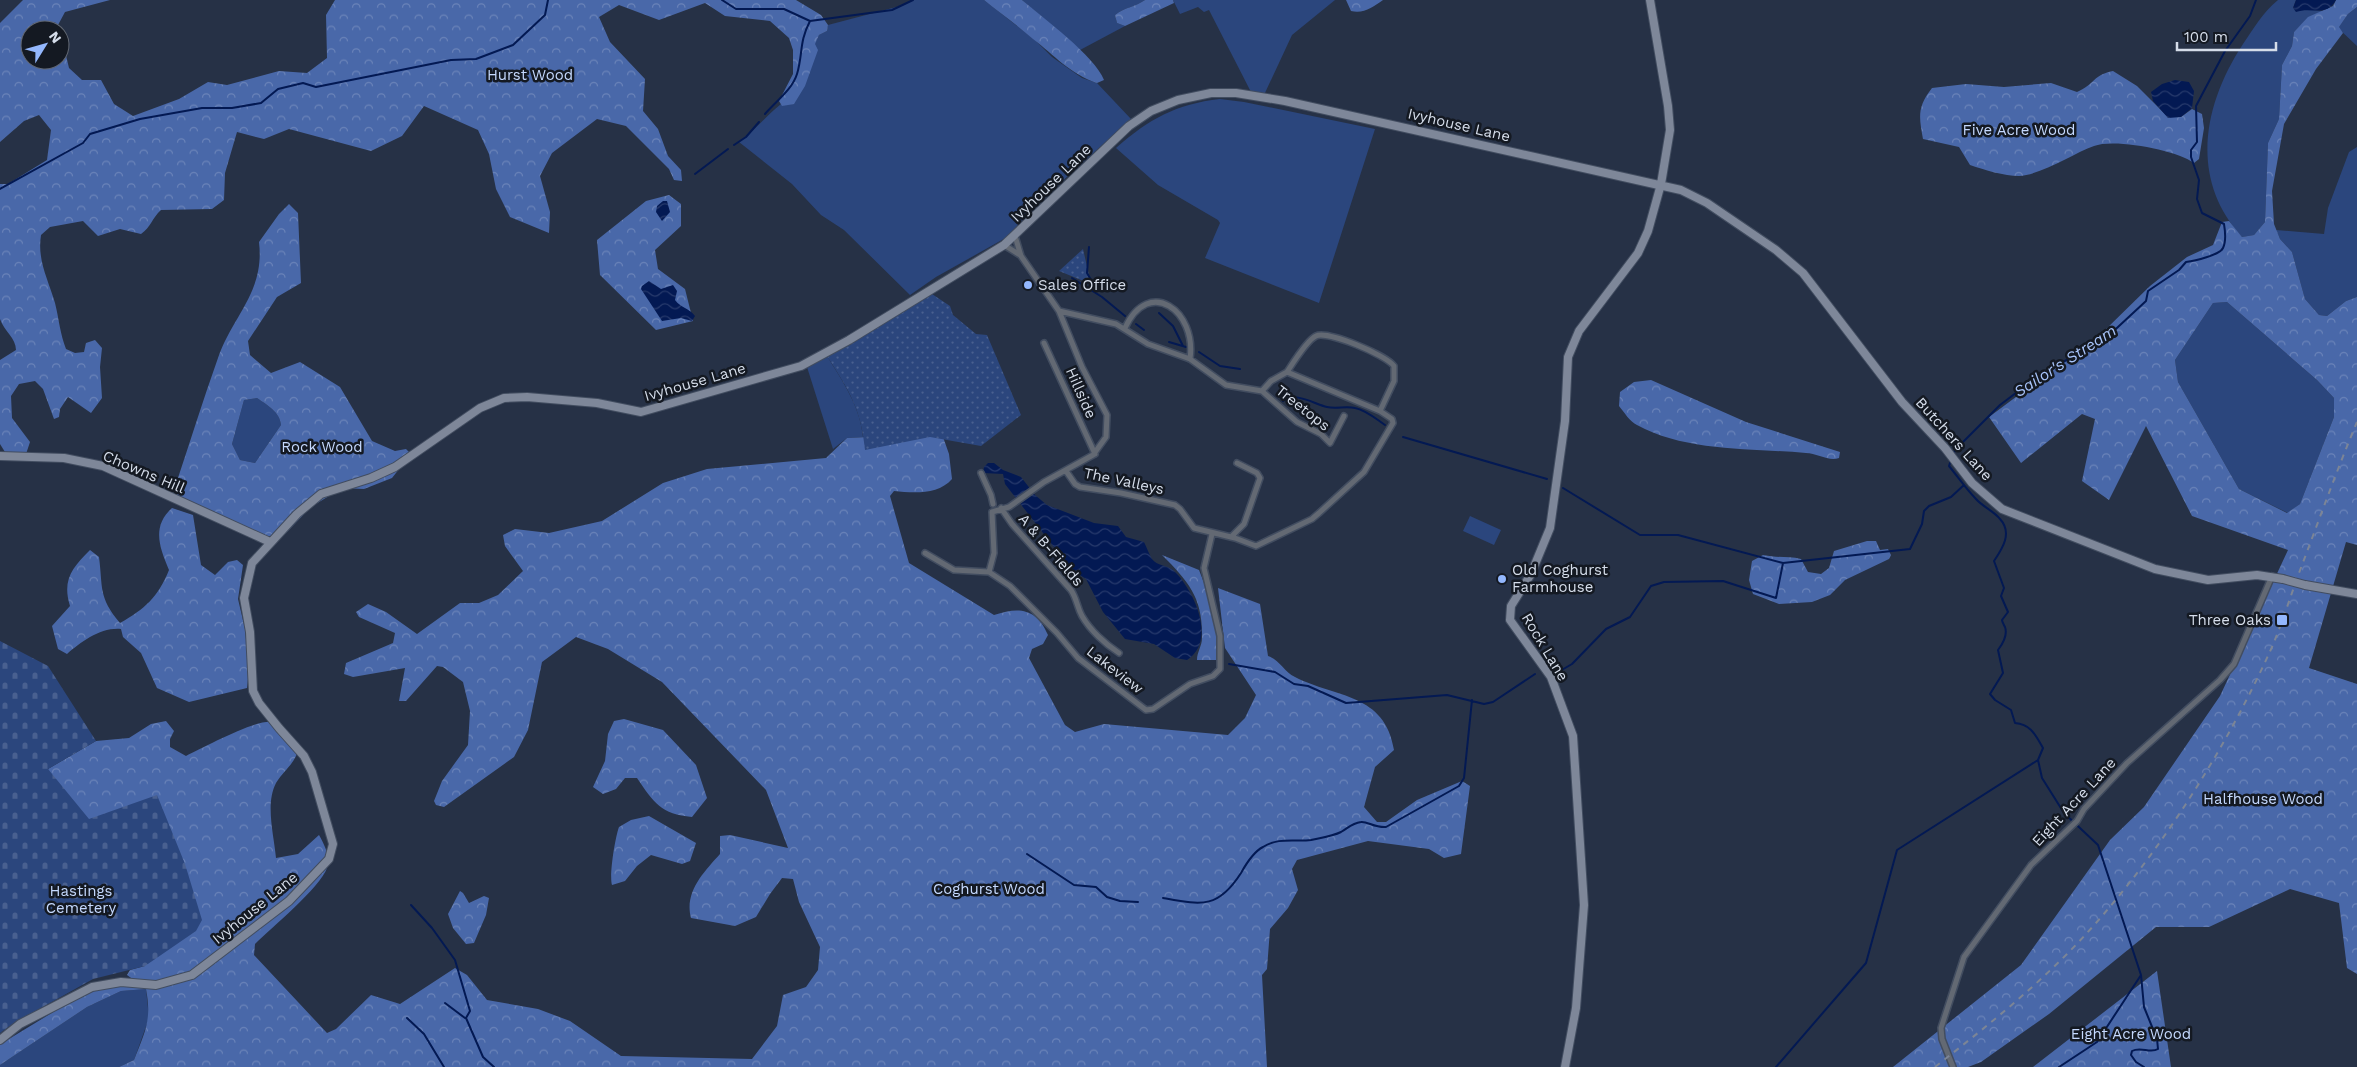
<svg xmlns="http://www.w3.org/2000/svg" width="2357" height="1067" viewBox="0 0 2357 1067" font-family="'Work Sans',sans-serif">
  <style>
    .grass { fill: #2b467d }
    .forest { fill: url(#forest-crowns); fill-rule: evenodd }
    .cemetery { fill: url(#cemetery-stones) }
    .park { fill: url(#park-dots) }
    .water { fill: url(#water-waves) }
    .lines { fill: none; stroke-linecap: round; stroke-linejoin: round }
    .stream { stroke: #031953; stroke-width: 2 }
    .street-casing { stroke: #424d60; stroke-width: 8 }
    .secondary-casing { stroke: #424d60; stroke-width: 10 }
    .street { stroke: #636973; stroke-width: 5 }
    .secondary { stroke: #7e8799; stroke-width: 8 }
    .rail { stroke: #7c8596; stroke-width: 2; stroke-dasharray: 6 6; stroke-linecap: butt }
    .secondary-bridge-casing { stroke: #424d60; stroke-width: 10; stroke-linecap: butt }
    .secondary-bridge { stroke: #7e8799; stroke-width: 8 }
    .poi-dot { fill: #93b7fd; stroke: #141922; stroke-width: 2 }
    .labels { text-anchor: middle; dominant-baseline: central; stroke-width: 5; stroke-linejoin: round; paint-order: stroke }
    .park-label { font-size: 15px; fill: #c5d9fe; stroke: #141922 }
    .street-label { font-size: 15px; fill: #d5ddea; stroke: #141922 }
    .poi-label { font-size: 15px; fill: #d5ddea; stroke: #141922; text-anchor: start }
    .water-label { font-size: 16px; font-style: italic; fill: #a8c4fa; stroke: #141922 }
  </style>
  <defs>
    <pattern id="forest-crowns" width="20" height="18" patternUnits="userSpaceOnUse" patternTransform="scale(1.25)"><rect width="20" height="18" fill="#4968a9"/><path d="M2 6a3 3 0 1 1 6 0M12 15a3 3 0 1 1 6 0" fill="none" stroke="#6b84b9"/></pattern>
    <pattern id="cemetery-stones" width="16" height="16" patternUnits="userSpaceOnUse" patternTransform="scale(1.25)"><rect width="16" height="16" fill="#2b467d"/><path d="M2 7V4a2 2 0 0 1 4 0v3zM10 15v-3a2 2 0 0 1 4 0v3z" fill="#496090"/></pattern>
    <pattern id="park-dots" width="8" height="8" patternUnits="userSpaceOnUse" patternTransform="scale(1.25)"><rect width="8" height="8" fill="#2b467d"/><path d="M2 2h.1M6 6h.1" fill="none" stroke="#496090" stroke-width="1.8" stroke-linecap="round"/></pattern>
    <pattern id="water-waves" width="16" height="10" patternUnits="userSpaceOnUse" patternTransform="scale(1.25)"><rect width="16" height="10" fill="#031953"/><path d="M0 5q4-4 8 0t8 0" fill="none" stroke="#273a6c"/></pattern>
  </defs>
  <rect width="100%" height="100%" fill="#263146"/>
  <path class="grass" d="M913 0H984L1035 40 1052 57 1082 78 1097 83 1131 119 1028 212 1009 236 936 277 910 295 844 230 821 215 792 184 739 142C755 130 766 116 781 104L783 106 819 35 827 31 828 25 904 5Z
    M1022 0H1145C1135 7 1125 7 1115 15L1117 23 1125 26 1080 50Z
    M1173 0H1335L1292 35 1264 95 1251 92 1209 10 1204 12 1198 7 1180 14Z
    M2278 0H2296L2293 8 2323 11 2308 18 2294 32 2292 46 2282 65 2279 119 2268 143 2265 222 2254 235 2242 237C2189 179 2203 105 2243 44 2254 28 2263 12 2278 0Z
    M2357 7V46L2338 28 2348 14Z
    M1220 99 1244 102 1375 129 1319 303 1205 258 1220 223 1218 220 1158 185 1116 148C1149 119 1176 104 1220 99Z
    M2357 147V297L2346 301 2327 316 2319 315 2305 299 2292 252 2280 239 2276 230 2324 234 2328 208 2349 152Z
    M2227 302 2317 380 2334 398V417L2300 504 2288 513 2239 489 2178 382 2175 360 2213 303Z
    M827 356C843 382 860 406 863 437L847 438 833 449 807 367Z
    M257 398C267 405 280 412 281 425L255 463 240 460 232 444 244 400Z
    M1470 516 1501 530 1494 545 1463 531Z
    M146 989 149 1018 134 1060 119 1067H0V1065L87 1007 121 991Z"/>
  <path class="forest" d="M23 0H110L65 12 58 25 60 30H30V60H60V31L69 68 82 80H101L114 104 133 116 179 99 208 82 227 85 279 71 307 73 327 58 326 15 335 0H796L821 15 828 25 827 31 819 35 815 44 818 50 805 86 794 104 782 106 779 101 793 74V50L789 38 770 21 725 16 705 3 659 20 619 5 599 17 610 42 645 79 643 111 658 129 668 156 681 170 682 181 674 180 669 169 626 126 597 119 552 153 540 176 550 212 549 233 510 217 496 189 489 154 478 130 424 106 402 136 371 151 289 129 264 139 237 132 225 173 224 200 212 209 161 210C152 218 151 227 141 234L120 229 98 236 83 221 50 227 41 235C37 260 48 279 55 303 59 319 60 334 66 349L75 353 84 352 86 343 95 340 102 348 100 367 102 398 91 413 68 397 60 409 59 417 54 419 43 389 35 381 19 384 11 396 12 418 30 442 26 454 5 452 0 444V360L16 350C16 338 4 331 0 319V184H8L47 160 51 130 39 115 24 121 0 142V23Z
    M984 0H1022C1043 18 1095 56 1104 80L1097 83C1070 74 1054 55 1033 39 1017 25 1000 13 984 0Z
    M1145 0H1173L1174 3 1125 26 1117 23 1115 15C1125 7 1135 7 1145 0Z
    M1346 0H1383C1373 7 1364 14 1351 11Z
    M2336 0H2357V7L2348 14 2339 27 2343 33 2316 69 2284 124 2272 191 2274 224 2280 239 2292 252 2305 299 2319 315 2327 316 2346 301 2357 297V545L2346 542 2309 668 2357 684V974L2347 968 2339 903 2290 889 2209 927H2156L2049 1014 1981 1062 1968 1067H1893L2021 965 2110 840 2144 807 2220 696 2288 550 2192 516 2146 426 2109 500 2082 481 2095 419 2082 414 2021 463 1989 417 2102 333 2150 286 2187 257 2213 245 2222 222 2229 221 2242 237 2254 235 2265 222 2268 143 2279 119 2282 65 2292 46 2294 32 2308 17 2333 6ZM2227 302 2317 380 2334 398V417L2300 504 2287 513 2239 489 2178 382 2175 360 2213 303Z
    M2113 71 2137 86 2168 117H2181L2192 109 2202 114 2204 128 2199 159 2194 163C2177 150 2114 138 2094 146 2074 153 2041 175 2019 176 2004 176 1985 170 1970 165L1959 147 1923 139C1919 117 1917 107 1932 88L1966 84 2004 87 2051 83 2077 92C2095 84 2093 75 2113 71Z
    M669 195 681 204V226L655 250 658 269 685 289 693 321 656 330 600 275 597 240 646 201Z
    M289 204 298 213 301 283 277 297 248 341 250 355 271 373 300 362 340 387 372 441 395 451 406 449 411 454 392 478 364 489 342 488 311 507 282 537 267 536 178 498 176 484C190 442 203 400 218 358 233 315 265 292 259 242L279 214ZM257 398C267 405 280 412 281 425L255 463 240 460 232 444 244 400Z
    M1651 380 1746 422 1840 452 1839 458C1829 462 1817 453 1806 453 1752 448 1686 452 1637 425 1630 422 1624 412 1619 406L1620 392 1634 382Z
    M888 436 943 437 949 454 952 479C938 495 914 493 894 491L890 496 909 563 994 615C1020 606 1037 609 1048 635L1043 644 1032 649 1029 658 1065 725 1075 732 1104 724 1228 735 1245 718 1256 695 1225 648 1218 588 1260 604 1268 656C1280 660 1284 672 1295 677 1336 698 1385 693 1394 750L1375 767 1364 807 1377 822H1386L1417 800 1462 781 1470 786 1461 854 1444 858 1429 849 1368 841 1297 860 1292 869 1298 890 1288 908 1270 929 1267 969 1262 975 1267 1067H119L134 1060C145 1032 152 1020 146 989L121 991 87 1007 0 1065V1045L4 1042 73 1000 102 986H142L127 975 130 970 145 966 67 833 48 769 96 741 129 738 151 724 166 721 174 731 170 739V747L186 756C203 748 256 719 272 722 284 724 293 738 300 747 293 766 285 769 276 783 265 804 274 835 276 858L298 854 319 835C324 844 331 857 327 868 320 888 271 928 255 944L254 955 327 1033 336 1029 371 995 400 1004 455 968 467 975 487 1000 538 1009 570 1021 621 1056 752 1059 777 1026 783 995 806 987 818 970 820 947 799 902 793 879 782 878 770 894 756 917 735 926 691 918C684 892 704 872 720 854V836L730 835 788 848 766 790 662 682 608 649 576 637 542 662 528 730 514 757 444 807 436 805 434 801 442 781 468 745 470 711 463 682 443 667 437 666 406 701H399L405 668 353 677 344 674 346 663 393 643 395 633 359 617 356 612 368 604 386 612 417 634 460 603H479L498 595 523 571 505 546 503 535 515 529 549 533 602 521 663 483 707 469 826 458 847 438Z
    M172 508 193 515 201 565 215 575 228 562 237 560 243 565 238 599 245 629 249 670 247 688 189 702 157 688 141 653 123 637 121 629C101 627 81 642 67 654L58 649 52 626 70 606C62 580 72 568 90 550L99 557C103 587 98 597 120 623 145 609 158 597 169 570 160 548 151 527 172 508Z
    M1867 541H1876L1880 550 1888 549 1891 555 1889 559 1845 580 1830 595 1812 602 1779 604 1753 594 1749 580 1752 561 1763 555C1776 558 1788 556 1801 559L1808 572 1821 574 1829 568 1834 551Z
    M1162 555 1199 570 1218 619 1217 660H1197C1197 652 1202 646 1202 638 1203 598 1189 582 1162 555Z
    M624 719 663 730 696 765 707 798 692 817C661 814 654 803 637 778H625L616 789 603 794 593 787 605 761 608 734 614 721Z
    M649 816 696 843 690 861 682 864 651 855 637 866 625 881 612 885C609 876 615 838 619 827L631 820Z
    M460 891 463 893 469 903 484 896 489 898 486 915 474 943 466 944 453 928 448 914Z
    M2157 971 2171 1067H2033Z"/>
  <path class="cemetery" d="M0 641 48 666 96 741 48 769 89 819 157 795 185 864 202 920 196 931 145 966 93 979 14 1023 0 1033Z"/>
  <path class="park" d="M1083 249 1091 284 1059 271Z
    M932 294 950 306 953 315 976 334 987 335 1021 415 981 446 930 437 865 450C861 408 849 391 827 356Z"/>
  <path class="water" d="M2296 0H2336C2326 18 2311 6 2296 12L2293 8Z
    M2175 80 2189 82 2194 91 2192 108 2181 117 2168 118 2153 101 2151 92 2162 84Z
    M663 201H667L670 212 662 221 656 212 657 206Z
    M649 281 661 289 673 285 677 291 675 300C681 308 689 308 695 316L692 321 681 318 662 321 641 289 642 286Z
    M988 463H994L1003 470 1021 477 1035 495 1047 505 1094 523 1118 526 1126 537 1144 542C1147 548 1149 554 1152 559 1157 566 1167 565 1173 570 1193 588 1218 640 1187 660L1175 658 1154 644 1125 639 1103 612 1086 579 1071 569 1005 484 1003 474 983 473 984 467Z"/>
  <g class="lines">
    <path class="stream" d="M722 0 736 9H784L810 21 892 10 913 0
      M765 114C776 101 792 90 797 74 803 54 799 42 810 21
      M734 145 746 137 759 122
      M695 174 728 149
      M0 189 83 143 90 134 140 119 202 108H232L261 103 278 89 303 83 316 87 451 60 476 59 513 45 545 15 548 0
      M1089 247 1087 273 1094 285 1092 290
      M1072 278 1102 297 1125 316
      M1159 313 1173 326 1183 346
      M1136 324 1144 330
      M1169 342 1186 347
      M1199 352 1220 366 1240 369
      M1283 401C1295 391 1314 404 1327 407 1336 409 1346 406 1355 408 1366 410 1376 419 1385 425
      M1403 437 1547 479
      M1953 455 1955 450 2000 405 2041 374 2105 339 2146 301 2148 291 2179 270 2186 262C2194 261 2220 255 2223 248 2226 242 2225 230 2224 224L2202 213 2197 199 2199 180 2191 157V150L2197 142 2196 106 2225 51 2250 16 2256 0
      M1563 488 1640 535H1678L1783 563 1910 549 1922 524 1924 511 1929 506 1951 497 1964 485
      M1229 664 1275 672 1294 684 1308 686 1346 703 1447 695 1484 704 1493 702 1535 674
      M1560 671 1572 664 1606 629 1630 617 1651 586 1664 582 1723 581 1776 598 1783 563
      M2038 760 2042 778 2064 813 2098 845 2141 975 2097 1042 2059 1067
      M1027 854 1074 885 1096 887 1107 897 1120 901 1138 902
      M1163 898C1202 905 1218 909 1241 873 1246 864 1253 852 1263 847 1278 837 1295 842 1311 840 1320 838 1333 836 1341 832 1348 828 1352 823 1361 822 1367 821 1375 828 1386 827L1459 786 1464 778 1472 700
      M411 905 432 928 455 960 470 1011 466 1018 483 1057 494 1067
      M2141 975 2144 1007 2157 1039 2158 1049C2150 1054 2141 1046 2132 1051L2131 1055 2136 1062 2144 1067
      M445 1003 465 1018
      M407 1018 424 1034 444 1067
      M1776 1067 1866 963 1897 850 2038 760 2043 748C2036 736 2031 724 2015 723L2011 710 1995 700 1990 694 2003 673 1998 650C2002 645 2008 635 2005 627 2004 625 2002 622 2002 620L2008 612 2001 596 2004 588 1994 561C2002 549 2013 533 2000 519 1994 511 1983 507 1976 499 1966 489 1958 477 1949 466L1951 460"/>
    <defs>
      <path id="street" d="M1015 236 1021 256 1059 311 1116 324 1148 344 1190 359 1226 385 1262 391 1271 381 1287 372 1380 411 1392 419 1393 423 1364 472 1319 513 1312 519 1256 546 1235 538 1194 528 1180 509 1175 505 1121 493 1080 487 1075 484 1066 471
        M1004 245 1020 255
        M1125 328C1149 276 1197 311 1190 359
        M1044 343 1095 454
        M1287 372C1293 363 1307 340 1316 336 1327 330 1386 355 1394 366V381L1380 411
        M1262 391 1297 422 1321 434 1330 443 1344 416
        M981 473 991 495 993 504
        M1001 508 1012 524 1071 590C1077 599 1077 607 1082 616 1090 630 1105 644 1119 653
        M1231 537 1244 524 1260 478 1257 473 1237 463
        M925 553 954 570 989 572 994 553 992 512 1009 507 1044 482 1093 455 1106 437 1107 415 1082 367 1059 311
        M989 572 1010 586 1057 633 1078 658 1146 710 1153 709 1190 684 1213 676 1220 669V636L1204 568 1212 534
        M1953 1067 1942 1039 1941 1028 1964 957 2031 865 2077 821 2084 809 2127 763 2220 680 2234 664 2272 576"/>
      <path id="secondary" d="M0 456 64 458 103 466 270 542
        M2305 585 2357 594
        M0 1040 20 1024 92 987 121 982 156 985 192 975 289 901 329 859 333 844 312 772 304 756 279 728 259 703 253 691 250 632 244 598 252 563 297 514 321 494 371 478 395 467 480 408 504 398 527 397 597 403 641 412 801 366 849 340 1004 245 1129 126 1151 111 1178 100 1211 93H1236L1285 101 1681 190 1707 203 1776 250 1803 273 1902 402 1945 448 1972 483 2002 509 2155 569 2208 580 2257 575 2283 579
        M1565 1067 1576 1008 1584 905 1573 736 1551 677 1510 620 1511 606 1531 574 1550 528 1565 421 1568 357 1579 331 1638 253 1648 231 1661 184 1670 130 1668 106 1650 0"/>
    </defs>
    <use href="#street" class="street-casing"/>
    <use href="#secondary" class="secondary-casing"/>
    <use href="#street" class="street"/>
    <use href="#secondary" class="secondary"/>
    <path class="rail" d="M1935 1067C1981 1031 2026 995 2067 954 2149 871 2224 754 2272 647 2282 623 2290 598 2299 573 2318 523 2336 472 2357 422"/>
    <defs>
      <path id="secondary-bridge" d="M2283 579 2305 585"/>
    </defs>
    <use href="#secondary-bridge" class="secondary-bridge-casing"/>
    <use href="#secondary-bridge" class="secondary-bridge"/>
  </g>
  <g class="poi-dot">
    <circle cx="1028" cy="285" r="5"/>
    <circle cx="1502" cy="579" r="5"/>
    <rect x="2276" y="614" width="12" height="12" rx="2.5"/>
  </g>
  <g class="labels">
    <g class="park-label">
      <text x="530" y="75">Hurst Wood</text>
      <text x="2019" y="130">Five Acre Wood</text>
      <text x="322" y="447">Rock Wood</text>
      <text x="2263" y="799">Halfhouse Wood</text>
      <text x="989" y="889">Coghurst Wood</text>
      <text x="81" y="891">Hastings<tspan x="81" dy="17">Cemetery</tspan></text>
      <text x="2131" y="1034">Eight Acre Wood</text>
    </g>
    <g class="street-label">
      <text transform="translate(1459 125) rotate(13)">Ivyhouse Lane</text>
      <text transform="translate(1051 183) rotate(-44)">Ivyhouse Lane</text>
      <text transform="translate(695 382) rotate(-16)">Ivyhouse Lane</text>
      <text transform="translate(1081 393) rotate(66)">Hillside</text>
      <text transform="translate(1303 408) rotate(38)">Treetops</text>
      <text transform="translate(1954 439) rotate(48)">Butchers Lane</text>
      <text transform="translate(144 472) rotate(23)">Chowns Hill</text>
      <text transform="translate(1124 481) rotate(12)">The Valleys</text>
      <text transform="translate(1051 550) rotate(49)">A &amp; B-Fields</text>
      <text transform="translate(1545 647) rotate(59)">Rock Lane</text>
      <text transform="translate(1115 670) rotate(38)">Lakeview</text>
      <text transform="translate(2074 802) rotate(-47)">Eight Acre Lane</text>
      <text transform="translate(255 908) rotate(-39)">Ivyhouse Lane</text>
    </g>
    <g class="poi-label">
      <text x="1038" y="285">Sales Office</text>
      <text x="1512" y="570">Old Coghurst<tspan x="1512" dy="17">Farmhouse</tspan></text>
      <text x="2271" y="620" text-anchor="end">Three Oaks</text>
    </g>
    <g class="water-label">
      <text transform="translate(2065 361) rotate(-33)">Sailor's Stream</text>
    </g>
  </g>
  <g transform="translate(45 45) rotate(53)"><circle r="24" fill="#141922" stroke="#616772"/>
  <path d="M0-4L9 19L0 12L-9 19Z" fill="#93b7fd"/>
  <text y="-8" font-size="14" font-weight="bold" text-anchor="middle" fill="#d5ddea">N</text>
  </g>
  <path d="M2177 42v8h99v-8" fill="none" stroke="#d5ddea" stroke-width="2.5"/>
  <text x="2184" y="42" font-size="15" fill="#d5ddea" stroke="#141922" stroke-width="4" paint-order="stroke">100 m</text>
</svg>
